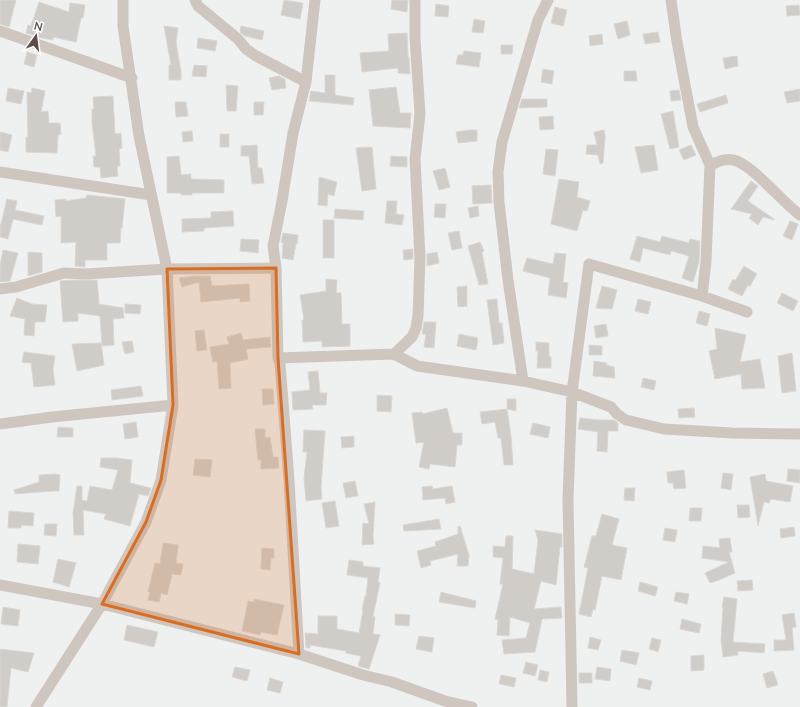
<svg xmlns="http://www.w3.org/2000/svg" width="800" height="707" viewBox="0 0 800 707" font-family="Lato,sans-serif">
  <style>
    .building { fill: #d0cdc9; stroke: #dad7d3 }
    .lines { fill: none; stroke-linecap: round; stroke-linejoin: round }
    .street { stroke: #d0c6c0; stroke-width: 11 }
    .marked { fill: #d96d21; fill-opacity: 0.2; stroke: #d96d21; stroke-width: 3; stroke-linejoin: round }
  </style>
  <rect width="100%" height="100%" fill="#eff1f1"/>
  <path class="building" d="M0 0H16L9 27 0 24Z
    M284 0 303 3 300 19 281 15Z
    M392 0H408L407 12 391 9Z
    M39 2 69 12 70 3 85 5 83 18H81L76 42 53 37V40L42 38 26 33 28 25 31 26Z
    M436 4 449 6 448 17 435 16Z
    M799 5 800 15 787 16 786 6Z
    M555 7 567 10 563 26 551 23Z
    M474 19 485 21 483 33 472 32Z
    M627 21 630 35 618 39 614 24Z
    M164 26 178 28 176 42 181 72V80H169V65H171Z
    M241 26 264 31 262 40 245 36 240 32Z
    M658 32 660 42 645 44 643 34Z
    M407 33 408 57H409L410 74 398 73V68L362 72 360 53 389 51 388 34Z
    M602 34 603 44 590 46 589 36Z
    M198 38 217 41 215 51 197 48Z
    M501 45H513L512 54H501Z
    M464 51 481 53 479 67 456 64 458 55H463Z
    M27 52 37 55 34 67 24 64Z
    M737 56 738 66 725 69 723 58Z
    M194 65 207 66 206 77 192 76Z
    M543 69 554 71 552 84 541 82Z
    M624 71H636L637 81H624Z
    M325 75H335V95L354 98 353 105 309 101 311 91 325 93Z
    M279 76 285 79 286 88 272 90 269 78Z
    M226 85 238 86 236 111H227Z
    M396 87 400 113H411L410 128 373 126 369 90Z
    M8 88 24 91 21 104 6 101Z
    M32 88 45 91 41 112 48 111 49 123H60L61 134 58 135 57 153 26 152V137H28L27 92 31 93Z
    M800 89V101L787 103 784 92Z
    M679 90 681 100 671 101 670 91Z
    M726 95 728 103 700 112 697 104Z
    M113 96 115 134 121 133 122 148 119 149 120 166H117L118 176 101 178 100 167H94L93 156H96L92 123V109H94L93 97Z
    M522 99H547V107L519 108Z
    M175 102H186L188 116 176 117Z
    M254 102H264L263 115H254Z
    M673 111 679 147 670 149 661 114Z
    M553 116 554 129 540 130 539 117Z
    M469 130H477V141L458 143 456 132Z
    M604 130 605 137 603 163 600 164 598 155 586 154 587 145H597L594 132Z
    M192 131 193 141 183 142 182 132Z
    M0 132 12 135 8 152 0 150Z
    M220 134H229V147H220Z
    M257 145 258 168H262L264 183 252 184 249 156H241V146Z
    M654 145 658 170 641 173 635 147Z
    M691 145 696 155 684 160 679 150Z
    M372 147 376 189 362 191 356 148Z
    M546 149 558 150 555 176 543 174Z
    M179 156 181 175 191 174V179L224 180V193H192V195H181V193H167V157Z
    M391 156 407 157V167L390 166Z
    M445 168 450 187 439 190 433 171Z
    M319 177 337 182 334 196 328 194 327 206 318 205Z
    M559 179 579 182 577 197 590 201 587 211 583 210 577 231 551 224Z
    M751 181 758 186 748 201 774 219V220L763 217 758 225 749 218 752 214 731 209Z
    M491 185 492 203 473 204 472 186Z
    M87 195 125 199 122 228H121L120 243H107V260H85V267L75 266 76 242 61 243V216L56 217 55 200 66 199V201L86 198Z
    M7 199 17 201 15 210 44 216 42 225 13 219 8 239 0 237V224H1Z
    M387 201H397L396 214 404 215 402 225 385 223Z
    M435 204H446L445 218 434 217Z
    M478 206 479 216 470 218 468 208Z
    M335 209 364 211 363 220 334 218Z
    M233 211 234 226 204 228V231L182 232V219L211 218V212Z
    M323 220H334V258H323Z
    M790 221 798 224 792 240 783 236Z
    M459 231 462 248 452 250 448 233Z
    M283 233 298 235 297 244H296L293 260 282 258 283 243 281 242Z
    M637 236 660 242 662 236 689 243 690 239 700 241 699 262 693 282 682 278 689 256 671 251 670 255 643 248 640 262 630 259Z
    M241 239 259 240 258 253 240 251Z
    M480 242 484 251 482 252 488 284 479 285 468 246Z
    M413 249V259L404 260 403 250Z
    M3 250 18 253 10 281 0 282V266Z
    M28 252 42 253V272L28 276Z
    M437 252 439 263 427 266V254Z
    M555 253 566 254 563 282 568 283 566 298 548 295 550 278 523 271 527 258 553 264Z
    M744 266 757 274 750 286 748 285 742 296 728 289 733 279 735 281Z
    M195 276H210L212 286 249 284 250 301 240 302V298L201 302 199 282 182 287 179 278Z
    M326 279 337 280 336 293H341L342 324H350V346L322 347V341L303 342 302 320H304L300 295 326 291Z
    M75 280H97L99 304 123 308 124 318 113 319 114 345 102 346 100 316 78 313V321L63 322 60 281Z
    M467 286V306L458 307 457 287Z
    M602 286 617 290 612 309 596 308Z
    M782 293 798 301 793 311 777 303Z
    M17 298 32 304 47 305 45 322H35L34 336 24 335 25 319 10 316Z
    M497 299 499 323H502L504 343 493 345 487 300Z
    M638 299 651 302 648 314 635 311Z
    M125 304 141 305 140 314 125 313Z
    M699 311 710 314 707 326 696 323Z
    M424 322H436L434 348 424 347 426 334H422Z
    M606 324 608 336 596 338 594 326Z
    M715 328 746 335 740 362 760 359 765 388 742 389 741 374 715 379 709 351 717 349Z
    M204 330 207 350 197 351 195 331Z
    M241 333 243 340 270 337 271 347 246 349 248 359 230 363 231 388 219 389 217 361 213 362 210 347 229 344 227 337Z
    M459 334 478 338 476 350 457 346Z
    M132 341 134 352 125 354 122 342Z
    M536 342 549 343V356L551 357V368H537L538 351H536Z
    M101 343 104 365 77 371 72 344Z
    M589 345 602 346V355H589Z
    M24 352 55 356 53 370 55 385 34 387 31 363 22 362Z
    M792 353 796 391 782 393 778 356Z
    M594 361 607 363 606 365 614 367 615 378 593 376Z
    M318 371 320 393H327L326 405H312L313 409 293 410 292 392 310 390 308 372Z
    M643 378 656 381 654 390 641 387Z
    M141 386 143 396 112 400 111 390Z
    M262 389H273L274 404 263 405Z
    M377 395 392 396 391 412 377 411Z
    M507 399H516V411L507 409Z
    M447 408 453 433H462V445H457L455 467 430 464 429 469 419 467 424 442 416 443 412 413 422 412V414Z
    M694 408 695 417 679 418 678 409Z
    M507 409 511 436 513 465H504L501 438H498L495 422 482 424 480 412Z
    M580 418 599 420H614L618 423V431H608L607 452 597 451 598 432 578 429Z
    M136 422 138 437 125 439 123 424Z
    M533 423 550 427 548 438 530 434Z
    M58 427 73 428V437H57Z
    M255 429H265V438L270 437 273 457H278L279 468 261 469V460H258Z
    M304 430 325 431 321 487 322 499 306 501 304 478 307 452H303Z
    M354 436V447L342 448 341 437Z
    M101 458H117L132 460 130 483 151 488 148 496 139 494 130 526 104 519 106 514 83 510 84 535H74L73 513 77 486H82V500L87 501 90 486 112 490 118 470 100 467Z
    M195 459 212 460 210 477 193 475Z
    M788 469 800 470V483L787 481Z
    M684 470 686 488 674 489 673 483H668L667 472Z
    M723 473 733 474 731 490 721 488Z
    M55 474 60 475 59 491H53L15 494 14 490 39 482V475Z
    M765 474 766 481 793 486 790 502 771 499 769 503 764 502 758 526 750 477Z
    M355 481 358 496 346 498 343 483Z
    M432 486 433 489 452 486 455 502 446 504 445 498 423 500 422 487Z
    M625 488H635L634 501 624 500Z
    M335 501 339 526 326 528 322 503Z
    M375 502 373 536 374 544 362 545 363 523 369 524 364 504Z
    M737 505H749L750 517 738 518Z
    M690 508H702L701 521H689Z
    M9 511 34 513 33 526 21 525V528H8Z
    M602 514 619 519 612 545 627 548 621 580 602 576 595 610 593 609 591 617 579 614 588 568 584 567 592 536H596Z
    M439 519 441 529 404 531 403 525Z
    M45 524H57L56 536 44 535Z
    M460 526 469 555 468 566H457L458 554 430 561 431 565 421 568 417 551 436 546 435 542 458 534V527Z
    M794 527 795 536 781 538 780 529Z
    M665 528 677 530 675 542 663 540Z
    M535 530 562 534V547H560L556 585 541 581 534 609 561 607 562 618 542 619 535 652 504 654 502 640 526 638 530 623 510 617 509 636 497 635 498 620 495 619 503 584H500L503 558 493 557V546L505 547 506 536H513L512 569 534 574 538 540Z
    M730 538 732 552H729L735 573 719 580 710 583 705 573 729 562 702 558 703 546 720 548 719 539Z
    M163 543 178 545 176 563 183 564 181 575 172 574 167 595 161 593 159 602 148 600 150 592H148L155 563 160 564Z
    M18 544 40 546 38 564 17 562Z
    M262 548 274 549V558H271L270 570 261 569Z
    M58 559 76 563 69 587 53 582Z
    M349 560 363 562V566L380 568 378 582 380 583 373 616 375 617 373 634 380 635 369 669 358 666 361 656 346 653V651L310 645V648H306L305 633 318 634V616H337V629L359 633 363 610H362L365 596H366L368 578 347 575Z
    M752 580 753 590 738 591 737 581Z
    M640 582 658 587 655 596 638 591Z
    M441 592 476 601 475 608 439 602Z
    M676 592 689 594 687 604 674 601Z
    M724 597 737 599 733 642 765 644 764 653 738 651V655L723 657 721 640 723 608 722 607Z
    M254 599 284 605 277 635 261 632 260 635 242 631 248 601 254 602Z
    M3 607 20 610 18 626 1 624Z
    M794 613 796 627 792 628 794 650 774 651V640H786L782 615Z
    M395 614 410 615 409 626 395 625Z
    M682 619 701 624 699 633 680 629Z
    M127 625 158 632 154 647 124 640Z
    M419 636 434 638 432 652 416 649Z
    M590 637 601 640 598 650 588 648Z
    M652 638 661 640 658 652 649 649Z
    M0 649 34 653 28 672 11 668 7 707H0Z
    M622 650 639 653 636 665 620 661Z
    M704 655V670L691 671V656Z
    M526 662 538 665 535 676 523 673Z
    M235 667 250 670 247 681 232 677Z
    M597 667 611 669 610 681 595 679Z
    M540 670 549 672 547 682 538 680Z
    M773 671 778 685 767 688 763 674Z
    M579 673H592V683H579Z
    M501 675 516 678 514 687 499 684Z
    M270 678 283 682 280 693 267 690Z
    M639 678 652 681 650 690 637 687Z"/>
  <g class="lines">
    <path class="street" d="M195 0 198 6 238 39 246 49 256 56 306 82
      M671 0 677 42 693 127 710 165 706 262 702 296
      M0 31 132 78
      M710 165C718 162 724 158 733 160 750 162 784 204 800 215
      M0 172 151 195
      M0 289 16 287 64 273 86 274 167 269 276 268
      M394 354 412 337 416 328 418 316 420 257 415 159 420 114 415 38V0
      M278 358 394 354 417 366 523 381 572 392 611 407 617 414 626 420 664 429 732 433 800 434
      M523 381 508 280 499 202 498 172 502 142 538 20 548 0
      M0 424 52 417 173 405
      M0 585 102 604 299 654 363 675 392 682 445 701 472 707
      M299 654 289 480 280 363 278 358 276 268 273 246 282 201 293 133 306 82 315 0
      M36 707 102 604 146 522 161 480 173 405 167 269 139 136 123 26V0
      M572 707 568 499 572 392 589 264 702 296 747 312"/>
  </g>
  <path class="marked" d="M276 268 278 358 299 654 102 604 146 522 161 480 173 405 167 269Z"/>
  <g transform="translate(36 36) rotate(14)" stroke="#ffffff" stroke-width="3" paint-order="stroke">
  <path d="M0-3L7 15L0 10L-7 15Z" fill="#5b4e48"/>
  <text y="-6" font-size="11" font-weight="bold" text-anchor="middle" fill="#5b4e48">N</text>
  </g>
</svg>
